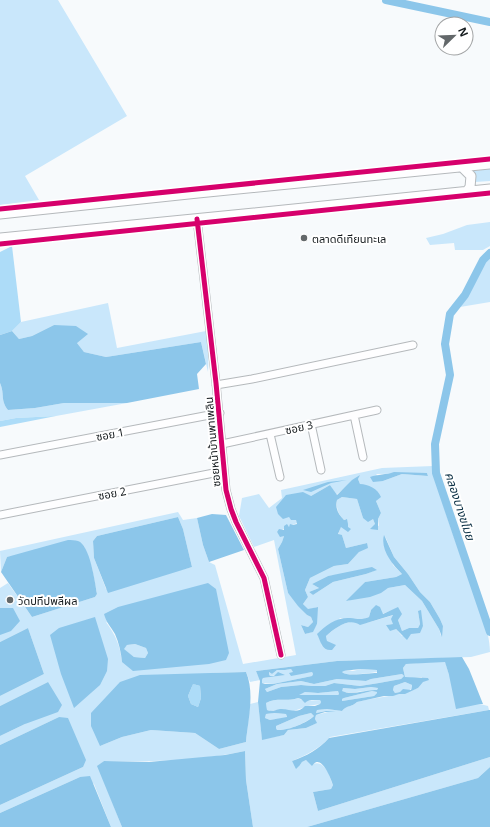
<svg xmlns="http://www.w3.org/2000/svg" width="490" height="827" viewBox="0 0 490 827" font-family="'Noto Sans','Noto Sans Thai',sans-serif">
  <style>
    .green { fill: #c9e7fb; fill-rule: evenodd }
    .forest { fill: #addcf8 }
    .water { fill: #8cc6ea; fill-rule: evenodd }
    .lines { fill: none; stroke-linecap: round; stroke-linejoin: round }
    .canal { stroke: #8cc6ea; stroke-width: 8 }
    .minor-casing { stroke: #b5b9bc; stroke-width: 9 }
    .major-casing { stroke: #b5b9bc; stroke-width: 11 }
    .minor { stroke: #fefeff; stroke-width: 7 }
    .major { stroke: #fefeff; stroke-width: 9 }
    .cycleway-casing { stroke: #fff; stroke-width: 8 }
    .cycleway { stroke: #d6006c; stroke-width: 5 }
    .poi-dot { fill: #63686a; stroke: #fff; stroke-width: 1.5 }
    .labels { text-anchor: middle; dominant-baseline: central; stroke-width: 4; stroke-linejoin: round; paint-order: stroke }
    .poi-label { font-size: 11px; fill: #13191c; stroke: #fff; text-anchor: start }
    .street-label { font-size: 11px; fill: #13191c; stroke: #fff }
    .water-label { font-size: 12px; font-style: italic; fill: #0a2f44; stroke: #fff }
  </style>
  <rect width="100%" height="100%" fill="#f7fafc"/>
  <path class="green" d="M0 0H58L127 116 25 176 39 200 0 205Z
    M490 169V181L475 182 476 178 473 171Z
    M490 222V246L483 250H455L454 243 430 245 426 238 443 234 467 225Z
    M490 257V302L460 307 468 296 486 262Z
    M108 303 117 348 206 331 209 343 208 372 201 342 106 357 84 352 77 343 54 325 32 336 19 339 12 331 21 322Z
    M0 383C5 394 0 400 8 410L35 408 64 403H127L56 416 16 418 0 421Z
    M433 466C441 504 455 540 468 576 476 598 490 629 490 652L471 657 337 661 256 671 260 680 250 682 246 672 212 673 100 746 122 737 151 730 195 733 219 749 246 742 250 704 258 702 262 739 284 735 288 730 306 728 316 723 315 719 316 715 328 712 325 711 316 713 317 710 327 709 342 711C347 705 352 707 357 702 377 697 398 696 418 688L422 677 413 678 405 677 403 668 406 664 445 661 449 675 480 704 488 706 489 710 330 737C319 749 306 755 292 761L294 764 300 765 302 762 306 760 313 764C325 759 330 777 333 785L331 789 313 792 318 811 490 757V767L478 778 307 827H253L246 780 245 751C199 761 151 762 104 761L98 766 122 827H111L94 784 80 777 0 813V805L83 767 59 717 0 745V736L25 724 48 682 0 706V696L44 674 28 628 0 642V588L8 583 32 617 95 597 97 594 92 568 84 546 7 557 1 572 0 551 178 512 183 520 197 518 203 545 209 562 215 565 243 664 296 655 274 540 254 547 239 516 242 498 259 494 269 508 282 498 281 490 382 468ZM427 473 428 476 402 474 383 481 376 474ZM359 476 358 479 360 484 377 499 376 501 381 513 378 519 379 526 375 524 373 519 363 518 357 499 342 497 337 500C336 508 338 514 344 520L346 519 348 527 341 526 338 535H342L346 548 367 543 348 564 334 566 310 578 305 590 308 597 303 604 308 610 317 607V624L312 632 305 634 301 625 308 627 313 622 311 617 307 615 288 593 278 549 282 542 284 536H280L277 532 297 523 296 520 289 517 311 496 330 485 336 495ZM178 517 183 529 192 567 106 589 94 558 93 541 97 536ZM385 536 394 557 408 574 420 592 430 602 440 619 443 626 441 636 439 629 422 601 405 585 388 588 347 601 365 582 396 577 402 574 393 565ZM376 570 366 574 333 582 313 595 309 592 319 588 312 584 328 576ZM398 608V620L402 631 409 628H418L420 624 418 611 423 626 411 634 402 636 395 628 386 625 393 624 394 615C386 617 378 620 370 622 364 624 357 621 351 622 341 623 333 630 326 636L327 641 322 646 321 642 340 618 362 620 369 617 371 610 382 614ZM106 622 209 664 122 662C120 645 116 636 106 622Z
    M135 644 146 648 148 653 145 658 134 657 123 649 127 645Z
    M291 669 295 674 312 672 313 674 312 676 273 684 262 683V680L263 678 284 675 270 676 269 674V672L272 674 277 670H284Z
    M361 669 377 670V672C368 673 347 677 341 672L342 671H353Z
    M402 674 404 676 401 679 379 683 360 686 334 683 325 686H312L301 685 281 687 267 692 265 689 277 684 301 681 314 684 337 679 366 681 371 679Z
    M405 682 412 685V688L410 690 395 693 393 690 394 686Z
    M371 687 378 688 377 690C366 689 353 695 341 691L343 688 355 689Z
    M338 691 339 694 338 695 299 696V694L305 692 318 693Z
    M372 691 377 692V693L374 696 342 701V699L344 698Z
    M298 698 304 701 320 700 321 702 320 704 308 706 291 712 283 709 270 711 267 710 266 703C276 697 287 702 298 698Z
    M273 713 286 714 287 718 270 720 265 718 266 714Z
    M311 713 314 716C306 723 288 731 277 730L276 728V726L299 716Z"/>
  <path class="forest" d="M12 246 21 322 12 331 0 335V252Z
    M56 416 0 427V421L16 418Z
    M193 684 200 686 201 698 198 707 191 704 188 696Z"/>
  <path class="water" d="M54 325 76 326 88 334 77 343 84 352 106 357 201 342 206 364 197 374 199 389 127 403H64L35 408 8 410C0 400 5 394 0 383V335L12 331 19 339 32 336Z
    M394 472 427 473 428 476 402 474 383 481 373 482 370 477C378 474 386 475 394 472Z
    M360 475 358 479 360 484C368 484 378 489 381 497L376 501 381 513 378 519V530L370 529 375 524 373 519 368 522 363 518 357 499 342 497 337 500C335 508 338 514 344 520L347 519 348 524V527L351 529 348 532 341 527 338 534 342 535 346 548 367 543 368 548 359 552 348 564 334 566 310 578 305 590 308 597 303 604 308 609 318 607 317 624 313 632 305 634 301 625 308 627 313 622 311 617 307 615 298 606 288 593 278 549 282 542 284 536 280 537 277 532 279 529 284 530V526L287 524 289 527 290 524 293 525 297 524 296 520H291L289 517 283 519 278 514 276 507 286 495 303 492 311 496 330 485 337 495 352 480Z
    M347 480 331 483 311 492 303 490 328 482Z
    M212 514 226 515 244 550 209 562 203 545 197 518Z
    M178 517 183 529 192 567 108 593 94 558 93 541 97 536Z
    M384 535 394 557 408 574 420 592 430 602 440 619 443 626 442 637 439 629 422 601 405 585 388 588 381 593 370 597 346 601 365 582 396 577 402 574C392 564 380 549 384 535Z
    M68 540C71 540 75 540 78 541 90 545 95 582 97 594L95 597 32 617 1 572 7 557Z
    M372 567 377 570 366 574 333 582 313 595 309 592 319 588 312 584 328 576Z
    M208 583 216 589 229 653 226 660 209 664 133 671 122 662C121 652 119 643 115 634 111 627 106 622 104 614L118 607ZM135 644 146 648 148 653 145 658 134 657 124 649 127 645Z
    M376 605 380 607 383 614 398 607 402 614 398 620 402 631 409 628H418L420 624 418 611 421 610 423 626 420 633 411 634 407 640 396 629 390 631 386 625 393 624 391 619 393 615 360 625C349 617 335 628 326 636L327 641 336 645 332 650C322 651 321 642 317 634 326 625 337 617 350 618 358 619 362 620 369 617L371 610Z
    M0 608H13L20 621 11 631 0 635Z
    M95 617 108 659 107 671 100 685 74 708 61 674 50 635 59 628Z
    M28 628 44 674 0 696V642Z
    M462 657 469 669 483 704H480L456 709 449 675 445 662 406 664 403 668 405 677 428 678 429 680 423 682 418 688 405 694H399L393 696H384L357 702C352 707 347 705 342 711L327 709 317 710 316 713 326 711 336 712H325L316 715 315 719 317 723 306 728 288 730 284 735 262 740 258 702 260 681 256 671 337 661ZM291 669 293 672 289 673 291 676 312 672 313 674 312 676 273 684H265L262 683V680L263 678 285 675 278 672 274 676H270L269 674V672L272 674 277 670H285ZM361 669 377 670V673C368 673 347 677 342 672 344 670 356 670 361 669ZM402 674 404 676 401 679 379 683 360 686 334 683 325 686H312L301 685 281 687 267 692 265 689 277 684 301 681 314 684 337 679 366 681 371 679ZM405 682 412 685V687L411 690 403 689 400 692 395 693 393 690 394 686ZM371 687 378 688 377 690C366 689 353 696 342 691L343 688 355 689ZM338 691 339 694 338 695H299L305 692 318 693ZM372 691 377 692V693L374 696 342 701V699L344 698ZM298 698 301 699 305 703C308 699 315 700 320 700L321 702 320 704 315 706H305C297 715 289 708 280 709 275 710 272 712 267 710L266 703C276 697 287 702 298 698ZM274 713 286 714 287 717 270 720 265 718 266 714ZM311 713 314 716C307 723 287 731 277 730L276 728V726L299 716Z
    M246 672C255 693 248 720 246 742L219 749 195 733 151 730 122 737 100 746 91 726V713L120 682 140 675ZM193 684 200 686 201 698 198 707 191 704 188 696Z
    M48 682 62 705 58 712 25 724 0 736V706Z
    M489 710H490V757L318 811 313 792 331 789 333 785C331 779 321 752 312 766L306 760 302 762 300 765 296 769 292 761C307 756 319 749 329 738Z
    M59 717 68 718 86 760 83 767 0 805V745Z
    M245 751 246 780 253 827H122L97 766 104 761 149 762 225 755Z
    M490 767V827H307L478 778Z
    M90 776 111 827H0V813L80 777Z"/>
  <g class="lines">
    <path class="canal" d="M386 0 490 22
      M490 253 483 260 465 295 450 314 445 344 450 375 435 444 436 473 490 632"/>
    <defs>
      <path id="minor" d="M197 219 216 383 226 490 231 509 236 522 264 578 281 655
        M216 385 252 379 413 345
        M354 415 363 457
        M311 424 321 470
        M270 434 280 477
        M222 444 377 410
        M0 455 220 413
        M0 515 224 471"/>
      <path id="major" d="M461 166 471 176 470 187 467 191
        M0 214 198 193 490 164
        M0 238 254 213 490 189"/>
    </defs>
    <use href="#minor" class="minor-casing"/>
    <use href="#major" class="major-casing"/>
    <use href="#minor" class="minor"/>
    <use href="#major" class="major"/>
    <defs>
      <path id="cycleway" d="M0 209 490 159
        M197 219 216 383 226 490 231 509 236 522 264 578 281 655
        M0 244 490 193"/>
    </defs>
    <use href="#cycleway" class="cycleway-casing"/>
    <use href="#cycleway" class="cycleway"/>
  </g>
  <g class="poi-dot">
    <circle cx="304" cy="238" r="4"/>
    <circle cx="10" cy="600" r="4"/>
  </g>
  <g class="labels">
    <g class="poi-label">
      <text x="312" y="238">ตลาดดีเทียนทะเล</text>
      <text x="18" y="600">วัดปทีปพลีผล</text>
    </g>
    <g class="street-label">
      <text transform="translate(299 427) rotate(-13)">ซอย 3</text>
      <text transform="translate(110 434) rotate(-11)">ซอย 1</text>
      <text transform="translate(212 442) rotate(-95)">ซอยหน้าบ้านพาเพลิน</text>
      <text transform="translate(112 493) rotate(-11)">ซอย 2</text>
    </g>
    <g class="water-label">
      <text transform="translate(460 506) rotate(72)">คลองบางขโมย</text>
    </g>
  </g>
  <g transform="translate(454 36) rotate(67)"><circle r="19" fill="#ffffff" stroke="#a1a3a4"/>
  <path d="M0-3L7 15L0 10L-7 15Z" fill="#63686a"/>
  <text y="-6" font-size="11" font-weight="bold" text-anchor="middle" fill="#13191c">N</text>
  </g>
</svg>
